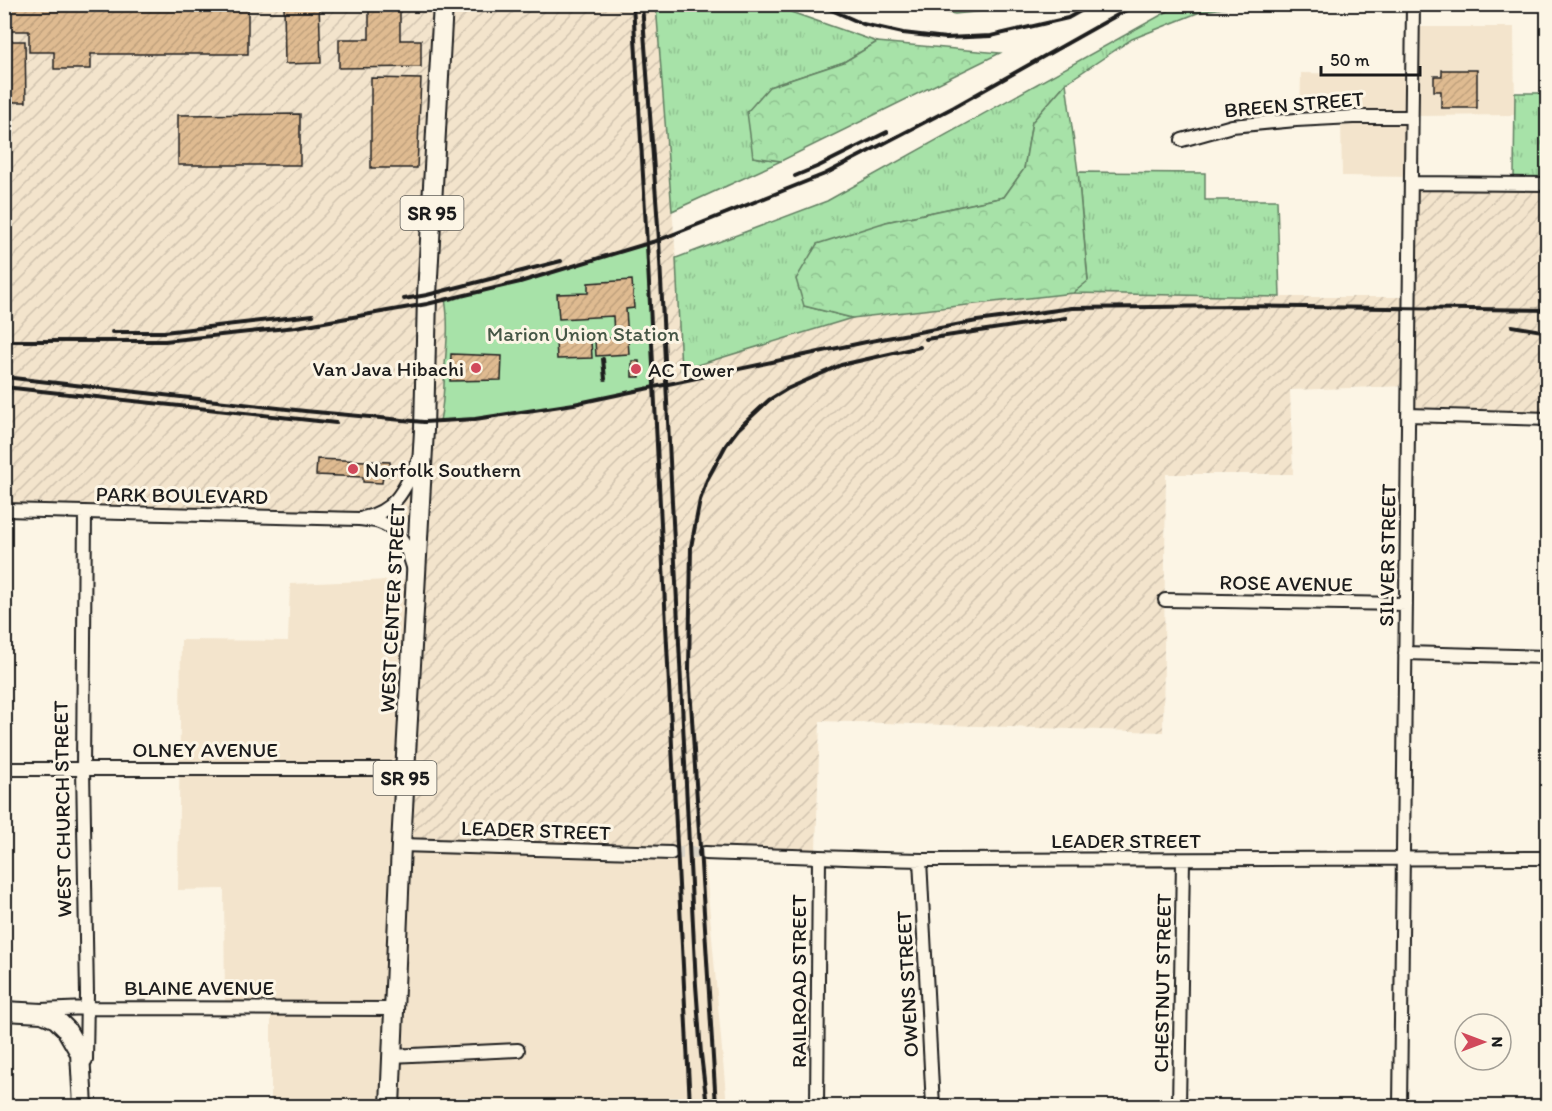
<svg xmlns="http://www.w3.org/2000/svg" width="1552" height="1111" viewBox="0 0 1552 1111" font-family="Itim,sans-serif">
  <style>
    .built { fill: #f3e4cc }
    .industrial { fill: url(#industrial-furrows) }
    .grass { fill: url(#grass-tufts); stroke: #627f62; stroke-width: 1.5 }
    .forest { fill: url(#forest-crowns); stroke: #627f62; stroke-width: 1.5 }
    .green { fill: #a7e2a8; stroke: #627f62; stroke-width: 1.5 }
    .building { fill: url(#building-hatch); stroke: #1c1c1c; stroke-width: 1.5 }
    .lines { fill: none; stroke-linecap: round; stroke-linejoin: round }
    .street-tunnel { stroke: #dad4c7; stroke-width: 12; stroke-dasharray: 12 6; stroke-linecap: butt }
    .street-casing { stroke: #1c1c1c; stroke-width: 16 }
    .primary-casing { stroke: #1c1c1c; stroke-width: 22 }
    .street { stroke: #fcf5e5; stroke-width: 12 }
    .primary { stroke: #fcf5e5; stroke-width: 18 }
    .rail { stroke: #1c1c1c; stroke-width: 4 }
    .poi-dot { fill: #d1495b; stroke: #fcf5e5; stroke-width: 2 }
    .labels { text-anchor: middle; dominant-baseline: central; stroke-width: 6; stroke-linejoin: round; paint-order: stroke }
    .shield { fill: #fcf5e5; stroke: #5f5d58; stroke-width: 1.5 }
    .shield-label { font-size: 20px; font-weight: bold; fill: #1c1c1c }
    .street-label { font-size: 21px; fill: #1c1c1c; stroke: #fcf5e5 }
    .park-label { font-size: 21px; fill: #465746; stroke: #fcf5e5 }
    .poi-label { font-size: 21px; fill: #1c1c1c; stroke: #fcf5e5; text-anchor: start }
  </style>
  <defs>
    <pattern id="industrial-furrows" width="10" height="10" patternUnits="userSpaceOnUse" patternTransform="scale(1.5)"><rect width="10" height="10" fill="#f3e4cc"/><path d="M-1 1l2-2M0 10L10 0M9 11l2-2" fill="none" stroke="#d0c3af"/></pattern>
    <pattern id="grass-tufts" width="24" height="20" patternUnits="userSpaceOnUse" patternTransform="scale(1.5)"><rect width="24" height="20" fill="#a7e2a8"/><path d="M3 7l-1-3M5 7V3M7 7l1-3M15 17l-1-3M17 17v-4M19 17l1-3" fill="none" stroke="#8fc190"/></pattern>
    <pattern id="forest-crowns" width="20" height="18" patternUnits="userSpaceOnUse" patternTransform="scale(1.5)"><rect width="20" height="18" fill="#a7e2a8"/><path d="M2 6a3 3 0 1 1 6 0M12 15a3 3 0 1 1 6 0" fill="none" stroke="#8fc190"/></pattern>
    <pattern id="building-hatch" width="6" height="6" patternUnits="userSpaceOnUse" patternTransform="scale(1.5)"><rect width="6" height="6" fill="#dfbb91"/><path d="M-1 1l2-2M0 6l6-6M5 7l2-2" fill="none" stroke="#bfa07c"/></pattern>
  </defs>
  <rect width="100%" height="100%" fill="#fcf5e5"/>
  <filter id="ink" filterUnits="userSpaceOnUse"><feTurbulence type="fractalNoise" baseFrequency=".0167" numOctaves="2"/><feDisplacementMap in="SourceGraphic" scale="12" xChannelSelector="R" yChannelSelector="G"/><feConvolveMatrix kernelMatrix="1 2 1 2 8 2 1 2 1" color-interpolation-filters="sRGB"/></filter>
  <g filter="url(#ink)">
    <path class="built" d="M1413 27H1514L1515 115 1416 116 1415 177 1342 176 1341 121 1300 122 1301 73 1414 75Z
      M416 579 704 848 727 1106H271V1013H225L224 889 178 890 181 640 288 641 290 584Z"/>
    <path class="industrial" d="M5 5H656L676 258 681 370 852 318 1073 293 1280 297H1410L1414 190 1513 186 1514 177H1547V426L1411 424 1409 386 1290 390 1293 474H1166L1163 732 820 721 816 850 401 845 419 520 5 507Z"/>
    <path class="grass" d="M656 5H781L791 12 877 42 844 62 769 87 753 157 781 161 672 211Z
      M1179 5H1239L1200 12 1132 39 1066 83 1032 122 1024 169 1004 197 886 222 804 306 852 318 681 370 676 258 827 201Z
      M1515 93H1547V177H1514Z
      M1078 172 1205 173V200H1277L1280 297 1073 293 1088 280Z"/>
    <path class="forest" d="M1052 4 955 14 908 5V4Z
      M877 42 1000 53 781 161 753 157 747 112 769 87 844 62Z
      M1066 83 1078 172 1088 281 1073 293 852 318 804 306 796 279 817 244 886 222 1004 197 1024 169 1032 122Z"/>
    <path class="green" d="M647 244 654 387C583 402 513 417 440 421 444 402 444 384 445 365 447 343 449 321 445 299L520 282Z"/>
    <path class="building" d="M4 4H248V54H91V69H54V52H29V31H4Z
      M284 4H319L321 63 285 64Z
      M369 4H400V40H421V67L339 68V39H369Z
      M4 41H25L26 102H4Z
      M1442 70H1477V108H1441V91H1434V76H1442Z
      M371 78 421 79 417 168H371Z
      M300 114V165H178V115Z
      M632 280 634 308 626 309 629 354 596 356 595 340 614 338 613 316 559 319 557 294 588 293V283Z
      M591 340 592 358 557 359 556 341Z
      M451 354 502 356 501 380 450 381Z
      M632 361H639L640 377H632Z
      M317 459 390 462V476L383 475 382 483 363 482V477L316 475Z"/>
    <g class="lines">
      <path class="street-tunnel" d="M671 853H705"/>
      <defs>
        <path id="street" d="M1182 140 1232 126 1296 120 1353 117H1411
          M1411 183 1548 184
          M1408 415 1548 419
          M4 510 359 519C366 520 373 520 379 522 398 528 408 549 413 567
          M85 512 83 769 87 995 86 1060
          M363 518C398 511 406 485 420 457
          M1165 600 1406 604
          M1405 653 1548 657
          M4 769H405
          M401 845 671 853
          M705 853C778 855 850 859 923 860 1131 861 1339 857 1548 858
          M920 860 933 1106
          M41 1010 87 1008 393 1009
          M391 1056 518 1050
          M817 1106 819 857
          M1179 1106 1183 860
          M1400 1106 1413 4"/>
        <path id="primary" d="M4 1011 42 1013 56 1019 66 1029 80 1053 83 1106
          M390 1106 401 845 424 430 427 295 443 4"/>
      </defs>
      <use href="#street" class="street-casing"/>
      <use href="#primary" class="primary-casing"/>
      <use href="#street" class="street"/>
      <use href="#primary" class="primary"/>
      <path class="rail" d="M633 4 647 244 690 1106
        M642 4 659 240 696 985 701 1054 707 1106
        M818 4 863 24 903 33 946 38 991 36 1068 18 1093 4
        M795 176 819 166 887 132
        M404 299 427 295 561 261
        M1512 326 1548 332
        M112 332H164L313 315
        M926 339 1066 318
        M4 341H165L296 327 427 304 520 282 659 240 825 174 954 107 1137 4
        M603 359 605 379
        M4 377 305 411 424 422 475 419 574 404 866 342 977 321 1072 308 1231 306 1548 310
        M4 387 336 423
        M716 1106 689 670 691 547 700 500 707 480 726 445 738 429 769 400 787 389 841 365 920 347"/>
    </g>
  </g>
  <g class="poi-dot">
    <circle cx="476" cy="368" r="6"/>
    <circle cx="636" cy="369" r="6"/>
    <circle cx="353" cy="469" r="6"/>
  </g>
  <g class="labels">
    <g class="shield">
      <rect x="400.5" y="196" width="63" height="34" rx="4.5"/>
      <rect x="373.5" y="761" width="63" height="34" rx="4.5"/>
    </g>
    <g class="shield-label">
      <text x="432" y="213">SR 95</text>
      <text x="405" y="778">SR 95</text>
    </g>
    <g class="street-label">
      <text transform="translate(1294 104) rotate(-5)">BREEN STREET</text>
      <text transform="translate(182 495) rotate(1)">PARK BOULEVARD</text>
      <text transform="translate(1387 555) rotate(-89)">SILVER STREET</text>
      <text transform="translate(1286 583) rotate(1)">ROSE AVENUE</text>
      <text transform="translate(392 608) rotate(-87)">WEST CENTER STREET</text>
      <text x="205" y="749">OLNEY AVENUE</text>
      <text transform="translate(62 809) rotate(-91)">WEST CHURCH STREET</text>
      <text transform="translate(536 830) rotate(2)">LEADER STREET</text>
      <text x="1126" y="840">LEADER STREET</text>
      <text transform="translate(798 981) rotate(-90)">RAILROAD STREET</text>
      <text transform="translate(1162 983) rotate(-89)">CHESTNUT STREET</text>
      <text transform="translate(907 984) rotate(-93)">OWENS STREET</text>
      <text x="199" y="987">BLAINE AVENUE</text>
    </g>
    <g class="park-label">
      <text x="583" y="333">Marion Union Station</text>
    </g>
    <g class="poi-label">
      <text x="464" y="368" text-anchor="end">Van Java Hibachi</text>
      <text x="648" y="369">AC Tower</text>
      <text x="365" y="469">Norfolk Southern</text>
    </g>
  </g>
  <rect width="1552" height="1111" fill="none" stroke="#fcf5e5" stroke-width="24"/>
  <rect x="12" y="12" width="1528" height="1087" fill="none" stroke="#1c1c1c" stroke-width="2" filter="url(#ink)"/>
  <g transform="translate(1483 1042) rotate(90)"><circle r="28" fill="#fcf5e5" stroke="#a29e95" stroke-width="1.5"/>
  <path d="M0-4.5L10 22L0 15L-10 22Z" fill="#d1495b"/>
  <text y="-9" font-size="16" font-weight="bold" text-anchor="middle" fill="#1c1c1c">N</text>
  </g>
  <path d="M1321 66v9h99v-9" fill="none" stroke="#1c1c1c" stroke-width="3"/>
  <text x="1330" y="66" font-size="18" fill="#1c1c1c" stroke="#fcf5e5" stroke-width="4.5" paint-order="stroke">50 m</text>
</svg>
